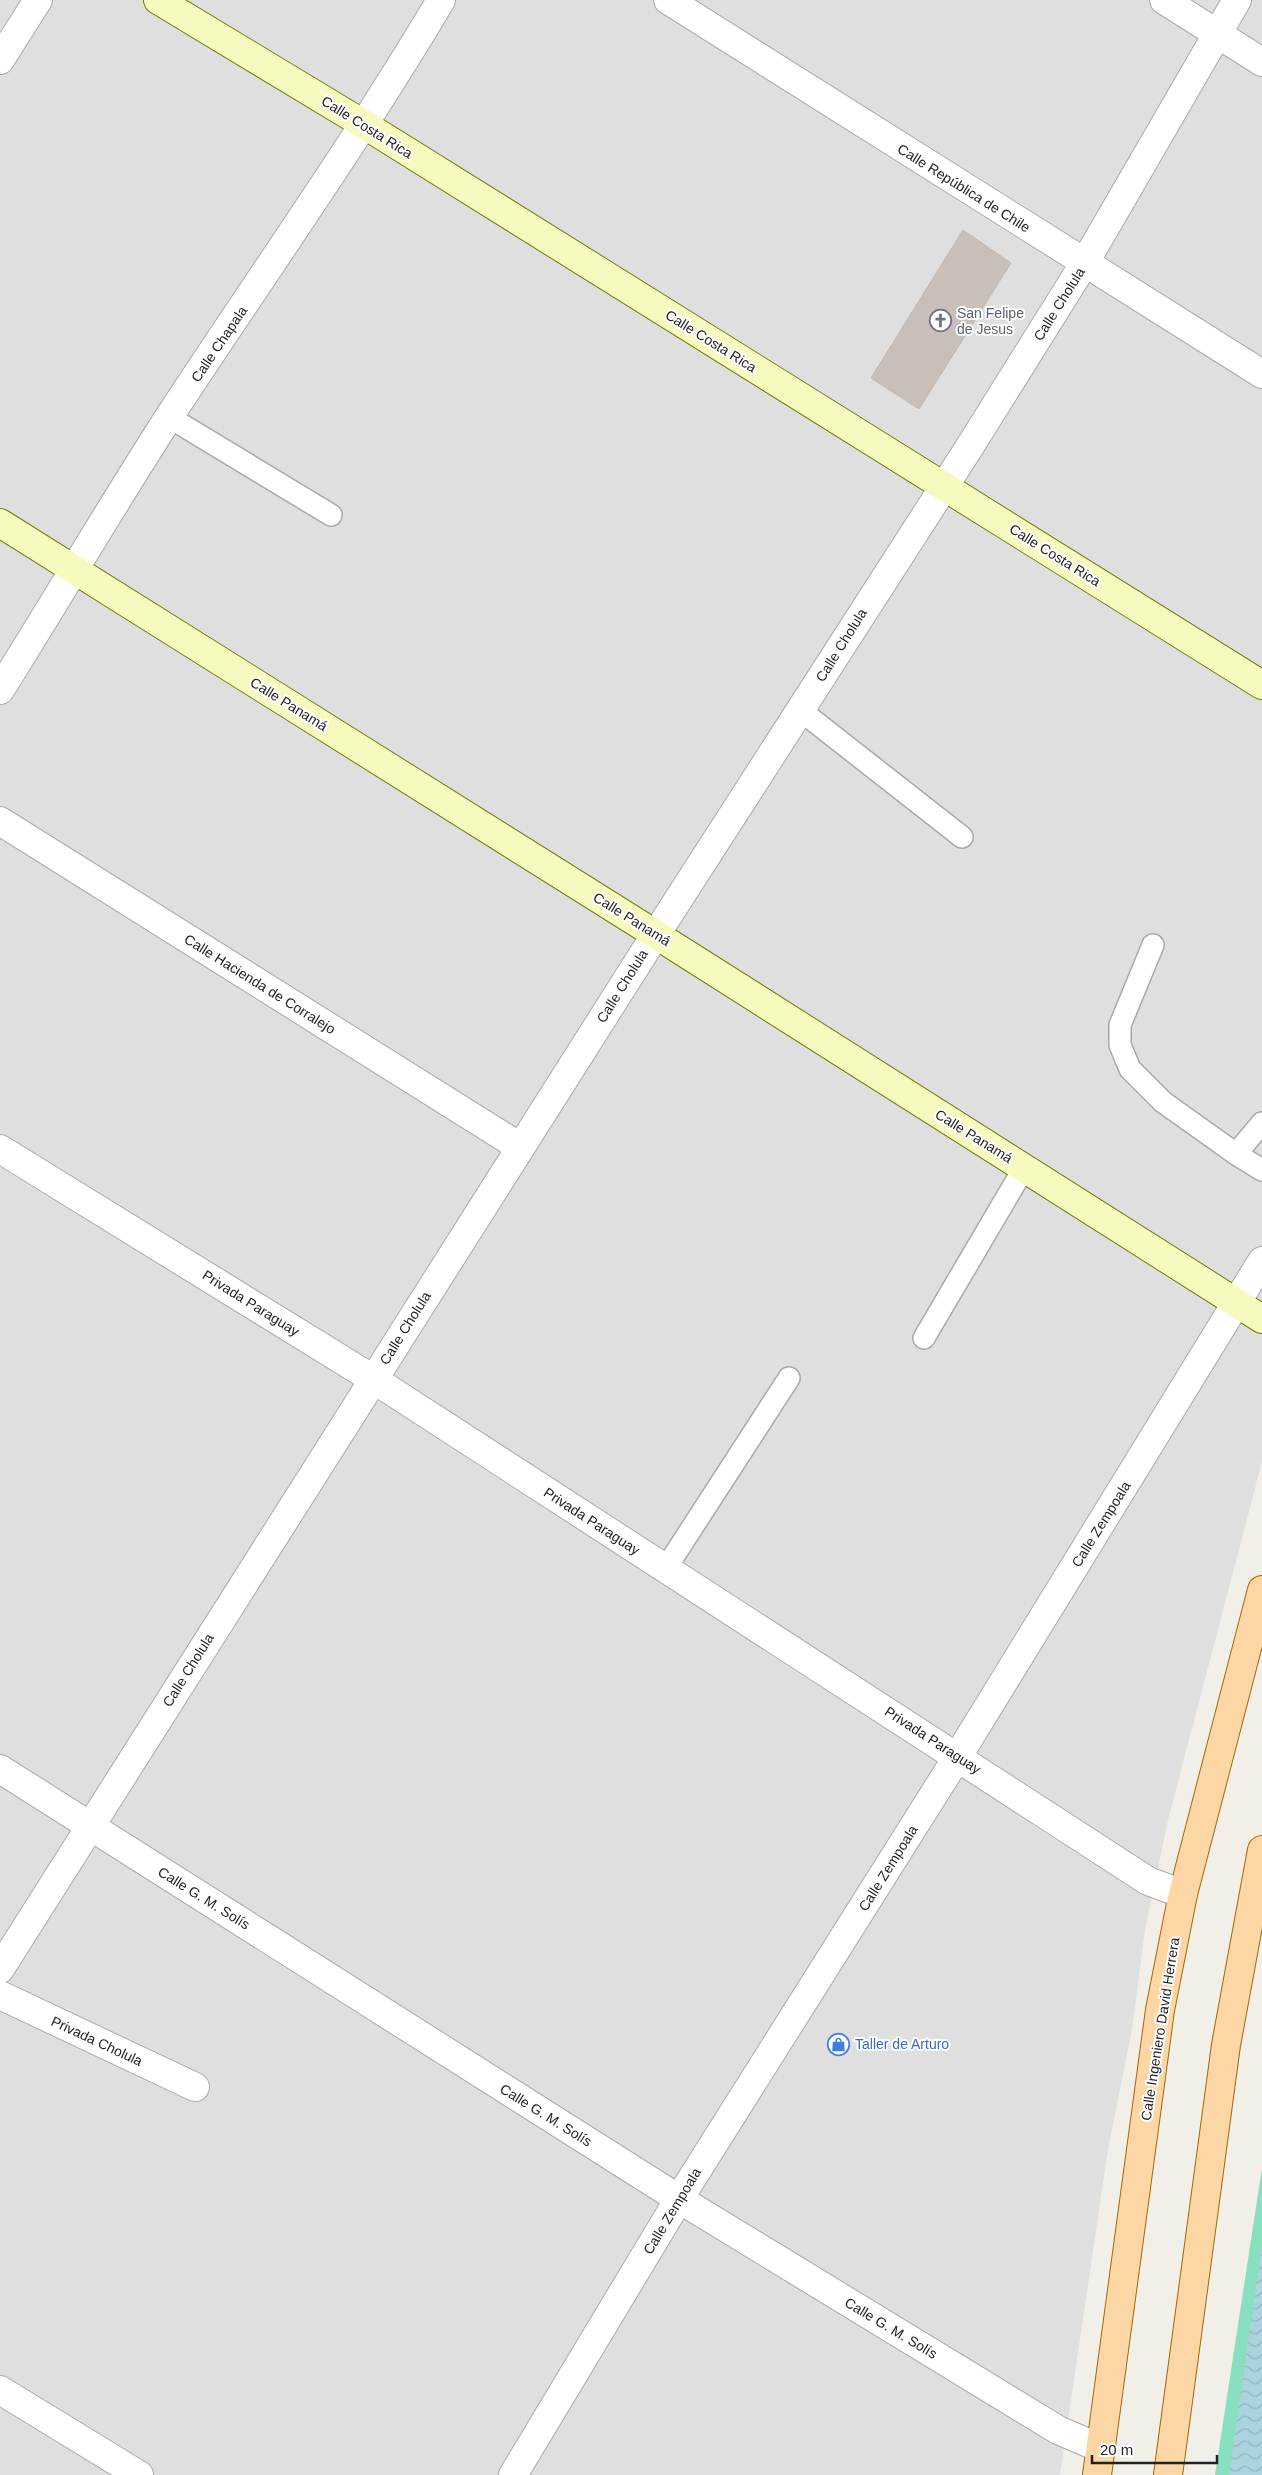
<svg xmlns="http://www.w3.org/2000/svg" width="1262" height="2475" viewBox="0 0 1262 2475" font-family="Arial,sans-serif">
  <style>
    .residential { fill: #e0dfdf }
    .pitch { fill: #88e0be }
    .water { fill: url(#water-waves) }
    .building { fill: #c7bfb8; stroke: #c4b6ab }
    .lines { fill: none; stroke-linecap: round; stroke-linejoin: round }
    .lane-casing { stroke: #a9a9a9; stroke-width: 24 }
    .street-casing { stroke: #a9a9a9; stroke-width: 30 }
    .secondary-casing { stroke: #707d05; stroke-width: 30 }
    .primary-casing { stroke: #a06b00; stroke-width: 30 }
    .lane { stroke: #fff; stroke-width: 21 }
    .street { stroke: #fff; stroke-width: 28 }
    .secondary { stroke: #f7fabf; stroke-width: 28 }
    .primary { stroke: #fcd6a4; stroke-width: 28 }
    .labels { text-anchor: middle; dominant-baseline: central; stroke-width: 4; stroke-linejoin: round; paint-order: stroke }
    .street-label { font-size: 14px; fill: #222; stroke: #fff }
    .worship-label { font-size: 14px; fill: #5b616d; stroke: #fff; text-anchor: start }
    .shop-label { font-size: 14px; fill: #366cbe; stroke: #fff; text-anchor: start }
  </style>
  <defs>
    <pattern id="water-waves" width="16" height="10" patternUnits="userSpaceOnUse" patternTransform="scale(1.25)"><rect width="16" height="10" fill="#aad3df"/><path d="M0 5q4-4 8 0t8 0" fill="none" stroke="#92b5bf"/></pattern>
  </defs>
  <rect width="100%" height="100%" fill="#f2efe9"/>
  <path class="residential" d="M0 0H1262V1462L1168 1820 1145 1930 1132 2029 1108 2149 1060 2475H0Z"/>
  <path class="pitch" d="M1262 2168V2475H1215Z"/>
  <path class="water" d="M1262 2245V2475H1229Z"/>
  <path class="building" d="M963 230 1011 263 919 409 871 378Z"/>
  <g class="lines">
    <defs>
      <path id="lane" d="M169 417 331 515
        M800 710 962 837
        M1153 945 1120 1025V1045L1130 1069 1163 1102 1236 1154
        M1262 1123 1236 1154 1262 1170
        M924 1338 1024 1168
        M666 1568 789 1378"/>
      <path id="street" d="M668 0 1262 374
        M1164 0 1262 62
        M0 60 38 0
        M0 690C57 599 111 507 169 417 260 278 356 143 441 0
        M0 821 520 1147
        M0 1149 373 1379 1148 1881 1183 1894
        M0 1769 679 2199 1058 2430 1100 2448
        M0 1969 642 956 967 451 1084 264 1237 0
        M0 1995 195 2087
        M0 2390 139 2475
        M513 2475 679 2199 958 1756 1262 1261"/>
      <path id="secondary" d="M158 0 365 125 1262 685
        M0 523 655 934 1262 1319"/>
      <path id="primary" d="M1097 2475 1160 2010 1183 1894 1262 1590
        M1168 2475 1226 2045 1262 1850"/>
    </defs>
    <use href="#lane" class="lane-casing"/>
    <use href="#street" class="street-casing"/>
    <use href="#secondary" class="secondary-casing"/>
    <use href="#primary" class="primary-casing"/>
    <use href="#lane" class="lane"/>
    <use href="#street" class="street"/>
    <use href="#secondary" class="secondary"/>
    <use href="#primary" class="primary"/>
  </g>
  <defs>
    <symbol id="church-ring" viewBox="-11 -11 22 22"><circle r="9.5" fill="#fff" stroke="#6b7280" stroke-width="1.5"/><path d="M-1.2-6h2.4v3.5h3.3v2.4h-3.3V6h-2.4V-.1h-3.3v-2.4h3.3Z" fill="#6b7280"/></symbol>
    <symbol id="shop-ring" viewBox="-11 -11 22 22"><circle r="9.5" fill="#fff" stroke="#3f7fe0" stroke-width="1.5"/><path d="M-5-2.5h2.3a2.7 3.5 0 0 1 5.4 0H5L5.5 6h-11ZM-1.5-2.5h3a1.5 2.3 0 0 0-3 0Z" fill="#3f7fe0"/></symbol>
  </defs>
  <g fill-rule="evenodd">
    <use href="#church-ring" x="928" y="308" width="25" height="25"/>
    <use href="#shop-ring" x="826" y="2032" width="25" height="25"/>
  </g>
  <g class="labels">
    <g class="street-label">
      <text transform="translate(367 127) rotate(32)">Calle Costa Rica</text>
      <text transform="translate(964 188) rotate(32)">Calle República de Chile</text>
      <text transform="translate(1059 304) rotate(-58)">Calle Cholula</text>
      <text transform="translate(711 341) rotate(32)">Calle Costa Rica</text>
      <text transform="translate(219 344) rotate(-56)">Calle Chapala</text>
      <text transform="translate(1055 555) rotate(32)">Calle Costa Rica</text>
      <text transform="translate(841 645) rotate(-58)">Calle Cholula</text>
      <text transform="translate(289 704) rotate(32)">Calle Panamá</text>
      <text transform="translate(632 919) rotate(32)">Calle Panamá</text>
      <text transform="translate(260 984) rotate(32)">Calle Hacienda de Corralejo</text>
      <text transform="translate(622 986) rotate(-58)">Calle Cholula</text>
      <text transform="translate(974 1136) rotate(32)">Calle Panamá</text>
      <text transform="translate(251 1303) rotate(32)">Privada Paraguay</text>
      <text transform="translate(405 1328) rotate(-58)">Calle Cholula</text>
      <text transform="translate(592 1521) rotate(33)">Privada Paraguay</text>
      <text transform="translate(1101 1524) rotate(-58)">Calle Zempoala</text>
      <text transform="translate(188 1670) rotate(-58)">Calle Cholula</text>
      <text transform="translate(933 1740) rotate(33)">Privada Paraguay</text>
      <text transform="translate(888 1868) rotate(-58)">Calle Zempoala</text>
      <text transform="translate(204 1898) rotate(32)">Calle G. M. Solís</text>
      <text transform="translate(1160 2029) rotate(-81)">Calle Ingeniero David Herrera</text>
      <text transform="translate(97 2041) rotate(25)">Privada Cholula</text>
      <text transform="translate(546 2115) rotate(32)">Calle G. M. Solís</text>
      <text transform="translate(672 2211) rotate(-59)">Calle Zempoala</text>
      <text transform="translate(891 2328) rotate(31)">Calle G. M. Solís</text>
    </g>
    <g class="worship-label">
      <text x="957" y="313">San Felipe<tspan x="957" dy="16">de Jesus</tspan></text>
    </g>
    <g class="shop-label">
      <text x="855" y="2044">Taller de Arturo</text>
    </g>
  </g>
  <path d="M1092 2455v8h125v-8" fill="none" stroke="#222222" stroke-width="2.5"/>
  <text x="1100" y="2455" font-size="15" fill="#222222" stroke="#ffffff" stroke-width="4" paint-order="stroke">20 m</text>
</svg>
